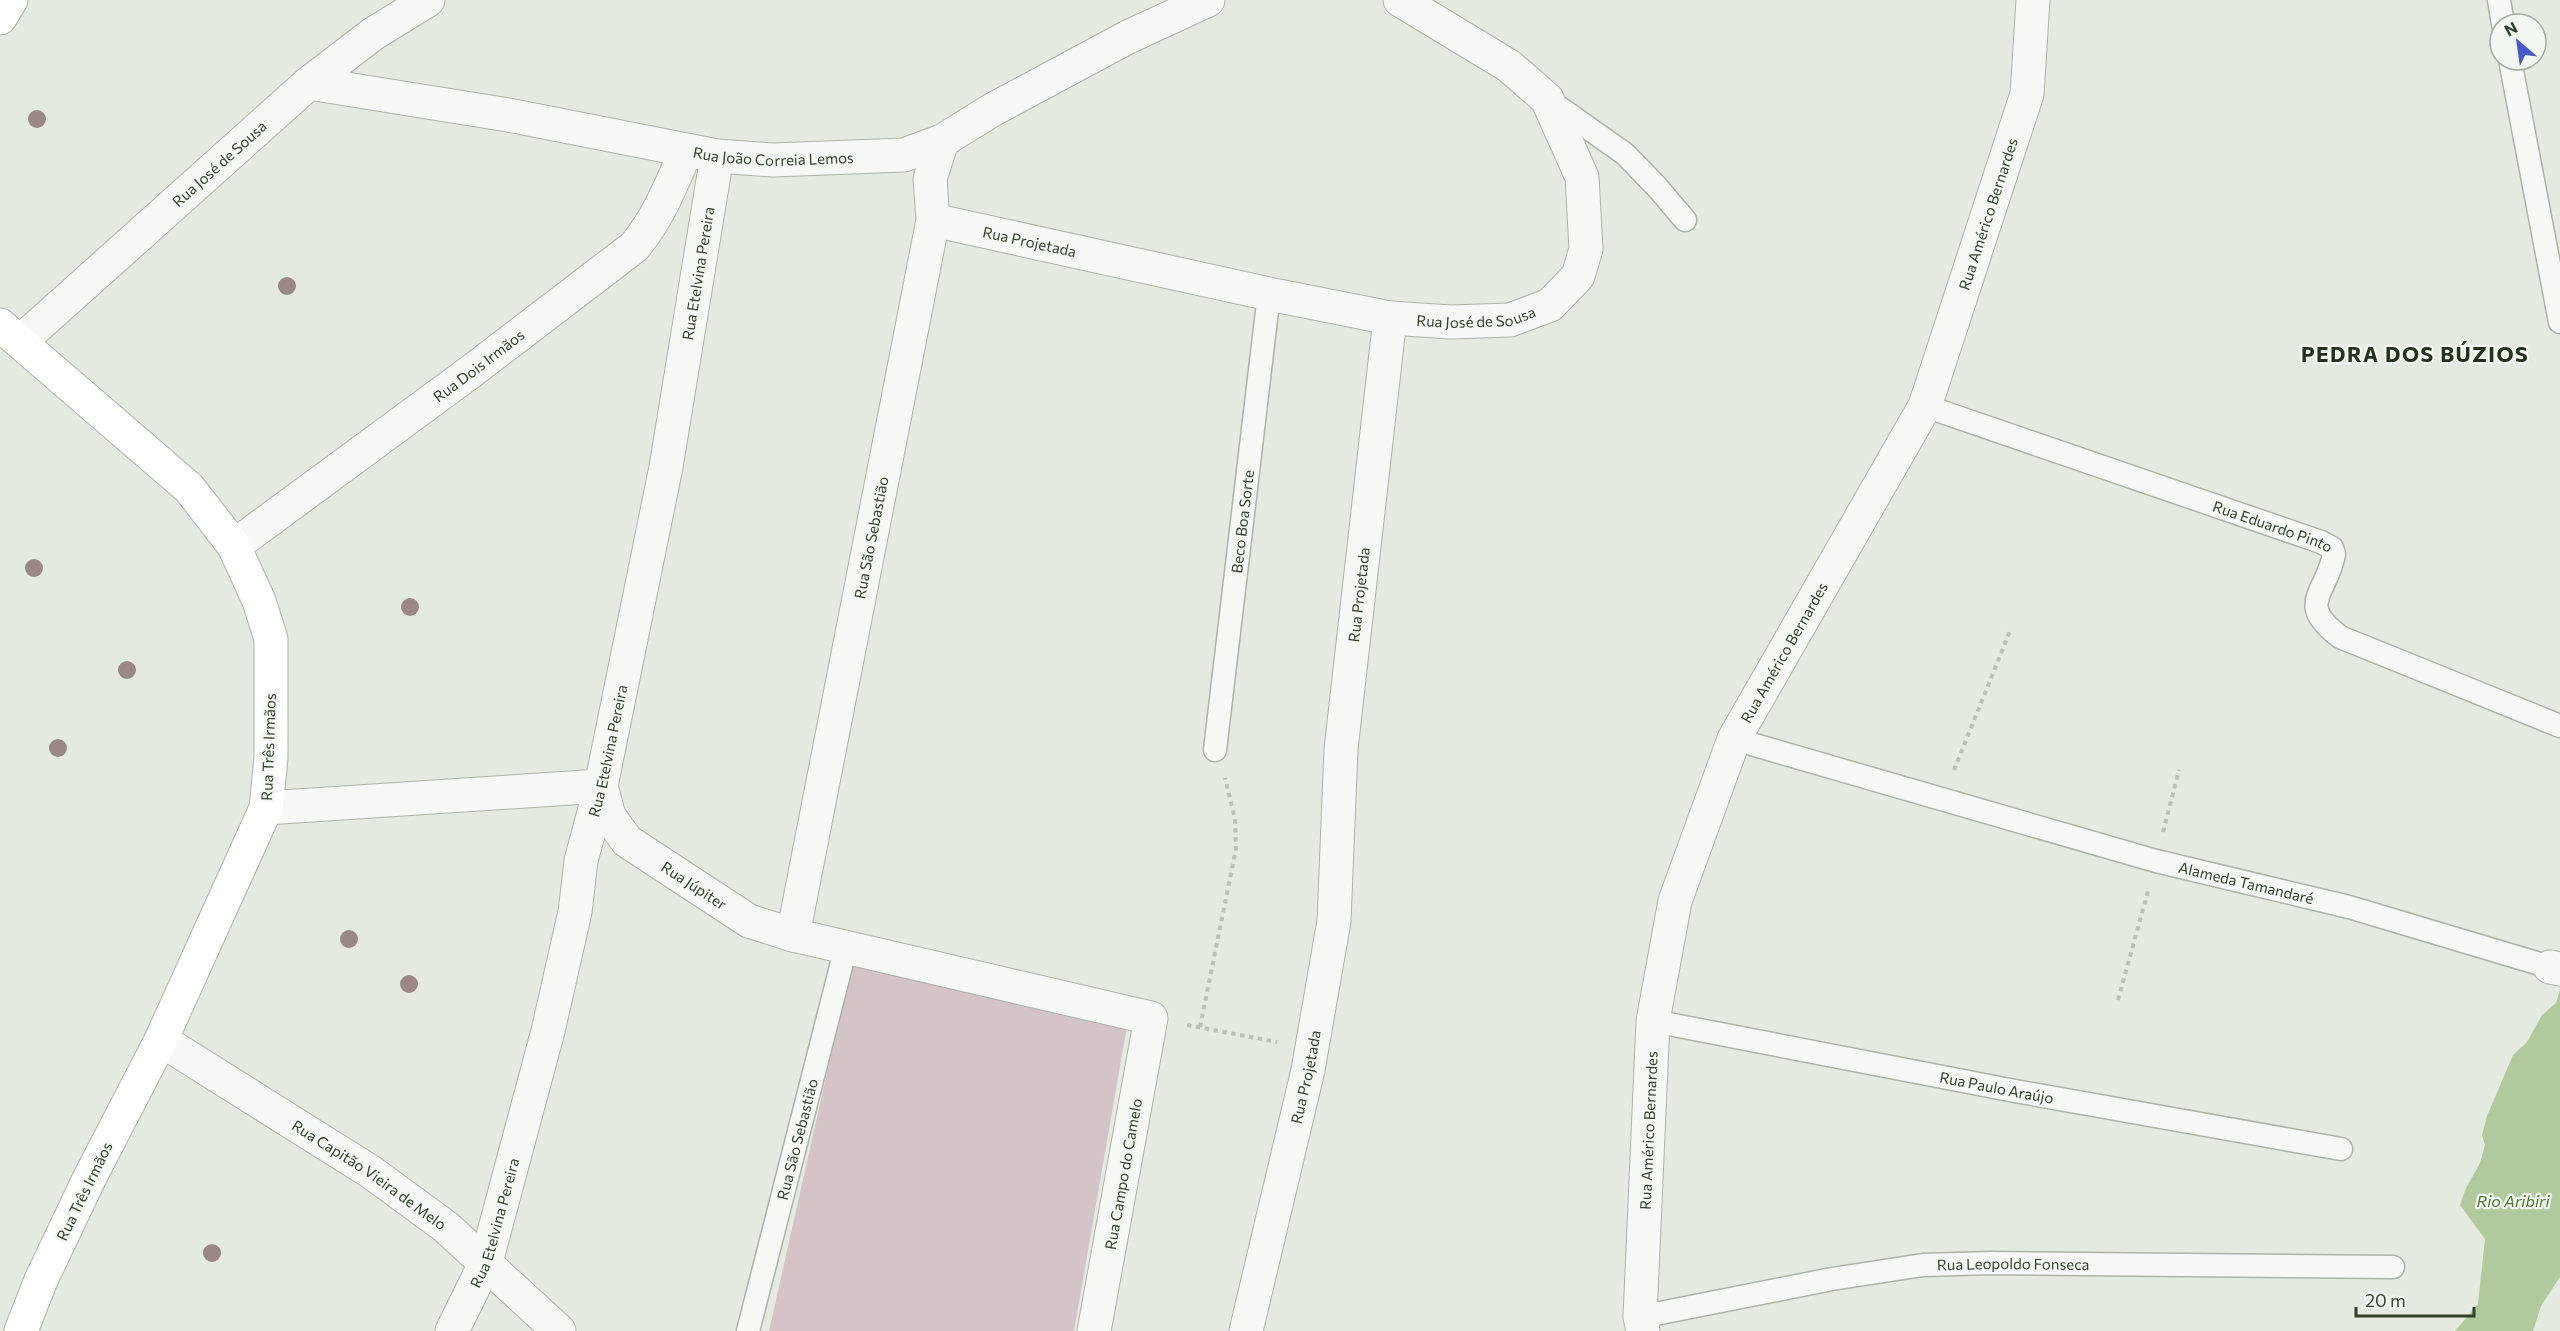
<svg xmlns="http://www.w3.org/2000/svg" width="2560" height="1331" viewBox="0 0 2560 1331" font-family="Commissioner,sans-serif">
  <style>
    .green { fill: #d4c3c7 }
    .water { fill: #b1c99d }
    .lines { fill: none; stroke-linecap: round; stroke-linejoin: round }
    .lane-casing { stroke: #acb4a6; stroke-width: 25 }
    .street-casing { stroke: #acb4a6; stroke-width: 35 }
    .secondary-casing { stroke: #acb4a6; stroke-width: 35 }
    .path { stroke: #bac1b7; stroke-width: 4; stroke-dasharray: 4.5 4.5; stroke-linecap: butt }
    .lane { stroke: #f5f8f4; stroke-width: 22 }
    .street { stroke: #f5f8f4; stroke-width: 33 }
    .secondary { stroke: #fff; stroke-width: 33 }
    .tree { fill: #9a8887 }
    .labels { text-anchor: middle; dominant-baseline: central; stroke-width: 4.5; stroke-linejoin: round; paint-order: stroke }
    .street-label { font-size: 15px; fill: #32422a; stroke: #f3f7f1 }
    .water-label { font-size: 16px; font-style: italic; fill: #4f7534; stroke: #f3f7f1 }
    .district-label { font-size: 21px; font-weight: bold; letter-spacing: 1.5px; fill: #23321c; stroke: #f3f7f1 }
  </style>
  <rect width="100%" height="100%" fill="#e5eae1"/>
  <path class="green" d="M851 966 1127 1026 1074 1331H769Z"/>
  <path class="water" d="M2560 990V1277L2541 1306 2533 1331H2455L2478 1304 2485 1239 2460 1205 2466 1188 2480 1163 2485 1145 2482 1135 2487 1116 2513 1055 2527 1042 2542 1015 2556 1003Z"/>
  <g class="lines">
    <defs>
      <g id="lane">
        <path d="M2499 0 2503 24"/>
        <path d="M2510 60 2560 322"/>
        <path d="M1550 101 1625 154 1657 187 1685 220"/>
        <path id="s1" d="M1925 406 2321 542 2332 548 2334 554C2327 594 2295 603 2340 637L2560 726"/>
        <path id="s2" d="M1734 739 2156 861 2349 907 2550 967"/>
        <path id="s3" d="M1215 750 1269 294"/>
        <path id="s4" d="M1653 1021 2015 1091 2341 1149"/>
        <path id="s5" d="M1640 1317 1832 1279 1923 1265 1992 1263 2393 1267"/>
        <path id="s6" d="M748 1331 846 947"/>
      </g>
      <g id="street">
        <path id="s7" d="M309 83 508 115 717 156 773 160 904 155 942 141 992 110 1128 37 1208 0"/>
        <path id="s8" d="M933 220 1269 294 1390 318 1451 322 1510 320 1550 305 1578 276 1586 249 1582 177 1547 99 1509 66 1400 0"/>
        <path id="s9" d="M21 341 309 83 373 34 428 0"/>
        <path id="s10" d="M234 546 469 373 634 247C658 219 671 185 686 151"/>
        <path id="s11" d="M266 808 601 786 609 816 627 841 749 921 793 935 1151 1018 1094 1331"/>
        <path id="s12" d="M793 935 933 220 930 179 942 141"/>
        <path d="M2550 967 2560 969"/>
        <path id="s13" d="M161 1040 371 1172 446 1227 559 1331"/>
        <path id="s14" d="M452 1331 486 1262 548 1031 575 912 581 861 601 786 666 467 717 156"/>
        <path id="s15" d="M1246 1331 1308 1070 1334 921 1341 749 1390 318"/>
        <path id="s16" d="M1643 1331 1640 1317 1653 1021 1675 901 1734 739 1925 406 2027 94 2033 0"/>
      </g>
      <path id="secondary" d="M0 18 11 0
        M0 325 189 488 234 546 259 601 271 639V758L266 808 161 1040 90 1177 41 1280 21 1331"/>
    </defs>
    <use href="#lane" class="lane-casing"/>
    <use href="#street" class="street-casing"/>
    <use href="#secondary" class="secondary-casing"/>
    <path class="path" d="M1954 770 2010 631
      M2163 832 2179 770
      M2118 1000 2148 891
      M1187 1025 1277 1042
      M1200 1027 1236 849 1235 819 1225 778"/>
    <use href="#lane" class="lane"/>
    <use href="#street" class="street"/>
    <use href="#secondary" class="secondary"/>
  </g>
  <g class="tree">
    <circle cx="37" cy="119" r="9"/>
    <circle cx="287" cy="286" r="9"/>
    <circle cx="34" cy="568" r="9"/>
    <circle cx="410" cy="607" r="9"/>
    <circle cx="127" cy="670" r="9"/>
    <circle cx="58" cy="748" r="9"/>
    <circle cx="349" cy="939" r="9"/>
    <circle cx="409" cy="984" r="9"/>
    <circle cx="212" cy="1253" r="9"/>
  </g>
  <g class="labels">
    <g class="street-label">
      <text stroke="none"><textPath href="#s7" startOffset="471">Rua João Correia Lemos</textPath></text>
      <text stroke="none"><textPath href="#s9" startOffset="266">Rua José de Sousa</textPath></text>
      <text stroke="none"><textPath href="#s16" startOffset="1191">Rua Américo Bernardes</textPath></text>
      <text stroke="none"><textPath href="#s8" startOffset="99">Rua Projetada</textPath></text>
      <text stroke="none"><textPath href="#s14" startOffset="1089">Rua Etelvina Pereira</textPath></text>
      <text stroke="none"><textPath href="#s8" startOffset="554">Rua José de Sousa</textPath></text>
      <text stroke="none"><textPath href="#s10" startOffset="304">Rua Dois Irmãos</textPath></text>
      <text stroke="none"><textPath href="#s3" startOffset="230">Beco Boa Sorte</textPath></text>
      <text stroke="none"><textPath href="#s1" startOffset="368">Rua Eduardo Pinto</textPath></text>
      <text stroke="none"><textPath href="#s12" startOffset="405">Rua São Sebastião</textPath></text>
      <text stroke="none"><textPath href="#s15" startOffset="747">Rua Projetada</textPath></text>
      <text stroke="none"><textPath href="#s16" startOffset="705">Rua Américo Bernardes</textPath></text>
      <text transform="translate(268 747) rotate(-88)">Rua Três Irmãos</text>
      <text stroke="none"><textPath href="#s14" startOffset="603">Rua Etelvina Pereira</textPath></text>
      <text stroke="none"><textPath href="#s2" startOffset="532">Alameda Tamandaré</textPath></text>
      <text stroke="none"><textPath href="#s11" startOffset="478">Rua Júpiter</textPath></text>
      <text stroke="none"><textPath href="#s15" startOffset="261">Rua Projetada</textPath></text>
      <text stroke="none"><textPath href="#s4" startOffset="350">Rua Paulo Araújo</textPath></text>
      <text stroke="none"><textPath href="#s16" startOffset="201">Rua Américo Bernardes</textPath></text>
      <text stroke="none"><textPath href="#s6" startOffset="198">Rua São Sebastião</textPath></text>
      <text transform="translate(1123 1174) rotate(-80)">Rua Campo do Camelo</text>
      <text stroke="none"><textPath href="#s13" startOffset="248">Rua Capitão Vieira de Melo</textPath></text>
      <text transform="translate(84 1191) rotate(-64)">Rua Três Irmãos</text>
      <text stroke="none"><textPath href="#s14" startOffset="117">Rua Etelvina Pereira</textPath></text>
      <text stroke="none"><textPath href="#s5" startOffset="378">Rua Leopoldo Fonseca</textPath></text>
    </g>
    <g class="water-label">
      <text x="2513" y="1200">Rio Aribiri</text>
    </g>
    <g class="district-label">
      <text x="2415" y="353">PEDRA DOS BÚZIOS</text>
    </g>
  </g>
  <g transform="translate(2518 42) rotate(331)"><circle r="28" fill="#f3f7f1" stroke="#a6afa1" stroke-width="1.5"/>
  <path d="M0-4.5L10 22L0 15L-10 22Z" fill="#4859cd"/>
  <text y="-9" font-size="16" font-weight="bold" text-anchor="middle" fill="#32422a">N</text>
  </g>
  <path d="M2356 1307v9h118v-9" fill="none" stroke="#32422a" stroke-width="3"/>
  <text x="2365" y="1307" font-size="18" fill="#32422a" stroke="#f3f7f1" stroke-width="4.5" paint-order="stroke">20 m</text>
</svg>
